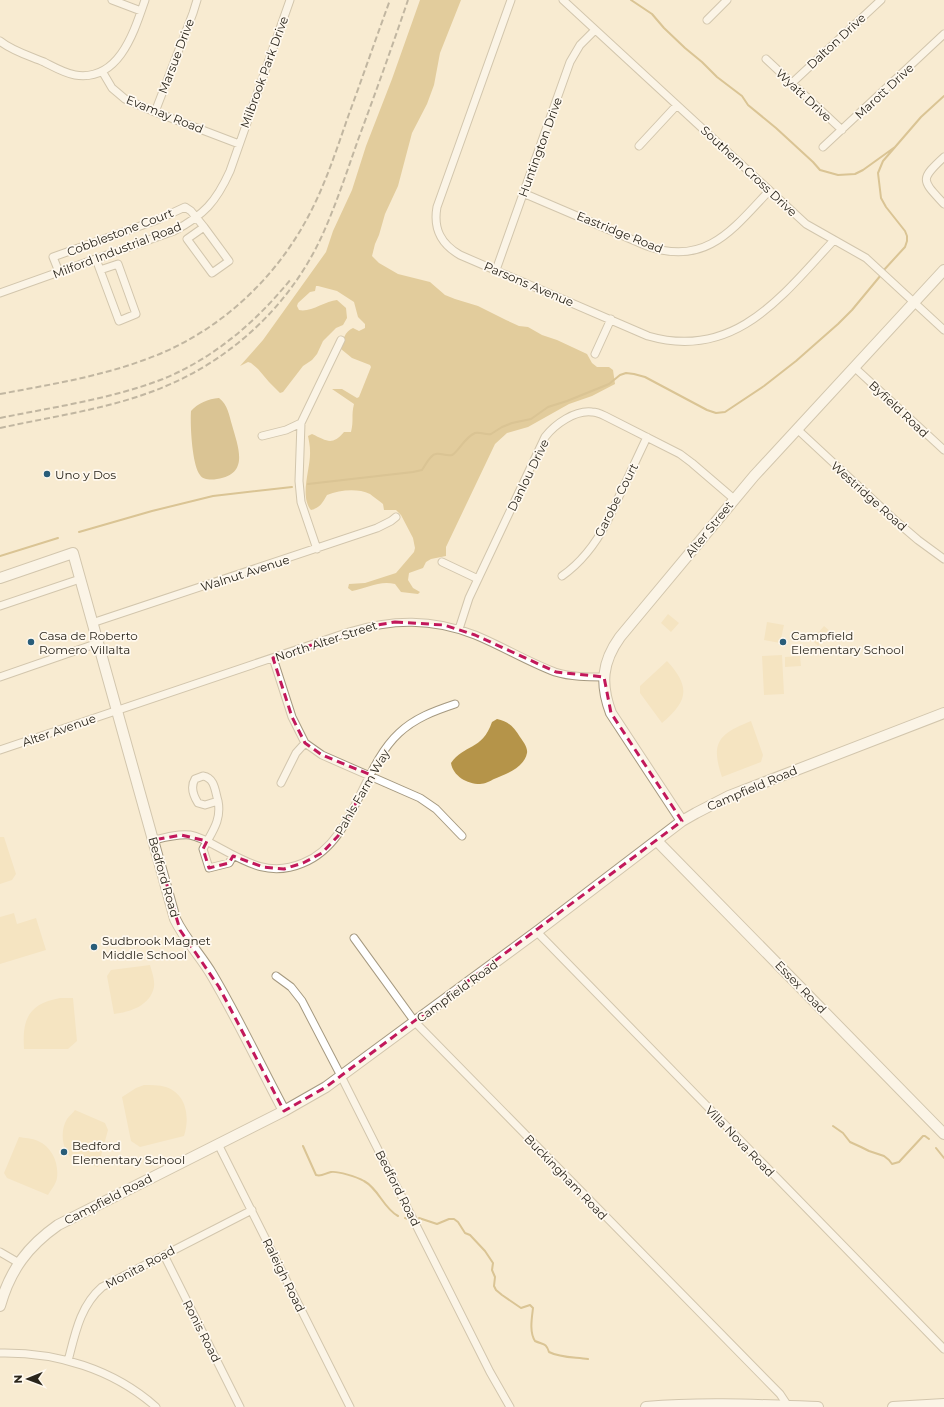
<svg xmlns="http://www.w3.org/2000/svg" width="944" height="1407" viewBox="0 0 944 1407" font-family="Montserrat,sans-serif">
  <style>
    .green { fill: #f1dbae }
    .forest { fill: #c8a65b }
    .water { fill: #b59449 }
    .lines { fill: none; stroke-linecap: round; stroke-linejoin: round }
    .stream { stroke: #b59449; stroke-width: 2 }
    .street-casing { stroke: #a59980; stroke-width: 9 }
    .secondary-casing { stroke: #a59980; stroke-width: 12 }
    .street { stroke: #fff; stroke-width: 7 }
    .secondary { stroke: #fff; stroke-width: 10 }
    .rail { stroke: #7f7766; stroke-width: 2; stroke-dasharray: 6 3; stroke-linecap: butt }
    .marked { fill: none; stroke: #c2185b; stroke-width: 3; stroke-dasharray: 8 5; stroke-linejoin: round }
    .poi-dot { fill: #295d79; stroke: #fff9ef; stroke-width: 1.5 }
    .labels { text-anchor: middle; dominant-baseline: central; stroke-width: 3.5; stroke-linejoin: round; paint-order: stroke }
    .street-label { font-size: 12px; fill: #2a251b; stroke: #fff9ef }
    .poi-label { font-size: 12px; fill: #2a251b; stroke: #fff9ef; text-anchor: start }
  </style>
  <rect width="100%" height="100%" fill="#f8ebd1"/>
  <path class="green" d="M668 614 679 623 671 632 661 623Z
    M767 622 784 625 780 643 764 640Z
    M824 626 831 632 818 646 812 640Z
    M782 655 784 694 764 695 762 656Z
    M800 656 801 666 785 667V657Z
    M667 661C691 687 688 701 662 723L640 693V686Z
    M751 721 763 755 761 762 722 777C710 742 719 734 751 721Z
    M0 837H4L16 874 12 880 0 884Z
    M14 913 17 924 36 918 46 950 0 964V917Z
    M150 965C152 972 155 980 154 987 150 1006 130 1012 114 1014L107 976 111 970Z
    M60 998H73L77 1041 68 1049H24C22 1018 29 1004 60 998Z
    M144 1085C151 1085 159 1085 166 1087 187 1094 190 1118 184 1136L140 1147 131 1141 122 1097 136 1088Z
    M75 1110 105 1123 108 1130 98 1167C91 1165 83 1165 76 1161 62 1154 59 1132 67 1119 69 1116 73 1113 75 1110Z
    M19 1137C24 1138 32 1138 38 1141 52 1147 59 1163 57 1178 56 1184 51 1190 48 1195L7 1178 4 1173Z"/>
  <path class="forest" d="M420 0H461L440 53 434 85 427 104 412 133 398 186 385 214 379 235 375 244 372 256 379 263 398 274 430 282 445 295 455 299 478 306 506 320 519 326 528 327 542 335 557 340 587 354 592 363 597 367H609L613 370 615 384 592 396 569 404 528 427 507 433 495 444 446 547V556L431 559 426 562 423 568 409 573 408 580 413 588 420 592 418 594 401 592 395 584C380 580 367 588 352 591L348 588 349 584 365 583 396 573 414 552 415 548 413 538 401 515 396 510H384L383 504C379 501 374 497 370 494 357 488 340 490 327 495 323 502 320 508 311 510 299 496 311 468 310 451 310 446 309 441 308 436L312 434C327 441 332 446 344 432H351C354 420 351 416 354 404L332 389H342L357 398 359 397 371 367 370 365 352 358 341 349C342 341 345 331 353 328L359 331 365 328V324L358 317 354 302 337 291 318 286H316L315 291 310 292 298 303 297 306 299 310C310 313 325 301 337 300L346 308 347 318 343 325 336 328 323 341 317 354 312 360 303 366 283 392 280 393 269 382 258 369 251 363 248 362 240 366 263 340 326 252 333 231 352 190 366 146 392 79Z"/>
  <path class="water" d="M219 398C228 405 229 415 232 425 238 447 250 474 217 479 211 480 203 480 200 475 192 465 190 424 191 411 198 403 208 399 219 398Z
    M497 719C508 721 514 727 520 737 523 741 528 748 527 753 524 768 506 774 494 779 490 781 485 784 480 784 467 784 453 776 451 763 464 744 482 751 492 722Z"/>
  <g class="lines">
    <path class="stream" d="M631 0 652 14 664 28 685 48 702 62 717 77 742 96 748 105 776 128 813 162 820 170 838 175 855 174 863 170 895 147
      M883 271 905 247 907 241V236L905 231 886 207 881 198 878 173 883 161 921 117 944 96
      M308 484 413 472 422 470C425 466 427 461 431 457 437 450 445 457 452 455 458 452 465 437 475 433 481 432 486 435 491 434L502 427 512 423 531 419 548 407 567 401 609 384 620 375 626 373 634 374 645 377 707 410 716 413 725 412 764 386 796 361 838 324 852 310 881 275
      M79 532 152 511 213 496 292 487
      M0 556 58 538
      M833 1126 843 1133 850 1142 861 1147 869 1151 884 1156 889 1160 892 1164 899 1162 923 1136H925L929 1139
      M303 1146 316 1175C322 1177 325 1173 331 1172 338 1171 357 1177 364 1181 379 1189 383 1208 398 1216
      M936 1148 944 1158
      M405 1218 408 1219
      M419 1218 437 1224 449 1219H454L458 1222 465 1233 470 1235 485 1251 493 1263 492 1270 495 1277 494 1286 496 1290 502 1295 521 1308 530 1305 533 1308C532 1317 529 1332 535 1341 543 1345 546 1342 549 1352 561 1358 575 1357 588 1359"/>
    <defs>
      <path id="street" d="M112 0 141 11
        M511 0 437 207C433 229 441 244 460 255L648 336C735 361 782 296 834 240
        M563 0 806 224 866 258 944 330
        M707 20 727 0
        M0 41C12 51 30 56 44 62 54 67 64 73 75 75 119 82 134 32 145 0
        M766 59 842 130
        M102 71 112 88 125 99 155 112 239 144
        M792 83 881 0
        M155 112 193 13 197 0
        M639 146 677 105
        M823 147 944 34
        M944 157C919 180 922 180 944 204
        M523 193 647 246C706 267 733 229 769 191
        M96 259 100 270 118 264 136 314 119 321 100 270
        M496 270 570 62 580 45 595 30
        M59 272 53 257 157 220 185 207 191 211 204 227 187 239 212 273 229 261 204 227
        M0 293 174 231C204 215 216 202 230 171L290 0
        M595 354 611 319
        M854 367 944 450
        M301 423 299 481 301 502 317 549
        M797 429 897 522 918 540 944 559
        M262 436 286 430 301 423 341 340
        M442 562 478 579
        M562 576C582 562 596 543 607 522L647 437
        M0 606 80 579
        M92 623 377 528 391 521 396 517
        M459 629 469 598 545 437C555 424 575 410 592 412 597 412 601 414 605 416L680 454 692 463 734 499
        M273 658 292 717 305 743 322 755 420 798 436 809 462 836
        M0 677 98 643
        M0 750 349 632C392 619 432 618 475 635 502 646 528 662 555 672 571 677 588 677 604 677
        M281 783 296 753 305 743
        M218 801C215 791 215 778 203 776L195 779C190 787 193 795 198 803L205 805 218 801C222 821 211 833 203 849L209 868 229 863 233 856
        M154 840C166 837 177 834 190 835 200 837 209 842 218 847 247 863 270 877 303 863 354 843 361 768 399 733 415 718 434 711 455 704
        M537 932 944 1349
        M354 938 415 1022 780 1394 788 1406
        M276 976 291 987 302 1001 341 1076 490 1372 510 1407
        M218 1144 350 1407
        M0 1252 19 1263
        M164 1255 240 1407
        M0 1353C57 1352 113 1369 156 1407
        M68 1361C75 1334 80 1306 102 1287L252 1210"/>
      <path id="secondary" d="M0 578 73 553 175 919C185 940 201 956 212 975 238 1019 260 1066 284 1111
        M682 821 611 713C600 684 602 662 620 637L754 476 944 270
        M657 841 944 1134
        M0 1306C10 1270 28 1246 58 1225L284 1111 326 1087 539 930 682 821 696 813 729 796 944 713
        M646 1407C703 1402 761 1405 818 1407
        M893 1407 944 1404"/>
    </defs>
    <use href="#street" class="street-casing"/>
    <use href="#secondary" class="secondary-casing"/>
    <use href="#street" class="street"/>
    <use href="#secondary" class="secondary"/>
    <path class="rail" d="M0 394C48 385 98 377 144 360 215 335 274 282 309 215 326 183 337 148 349 114 363 76 376 38 390 0
      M0 418C54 407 111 399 163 379 214 358 256 322 291 279
      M0 428C55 416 115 408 166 386 233 358 289 305 320 240 335 208 346 174 358 140 375 94 392 47 408 0"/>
  </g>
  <path d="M0 0H944V1407H0ZM395 622 444 625 475 635 556 672 604 677 611 713 682 821 326 1087 284 1111 219 987 180 930 154 840 181 835 207 841 203 849 209 868 229 863 233 856 263 867 284 869 303 863 322 853 338 836 371 775 322 755 305 743 292 717 273 658 365 627Z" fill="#f8ebd1" fill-opacity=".55" fill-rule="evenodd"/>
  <path class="marked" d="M395 622 444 625 475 635 556 672 604 677 611 713 682 821 326 1087 284 1111 219 987 180 930 154 840 181 835 207 841 203 849 209 868 229 863 233 856 263 867 284 869 303 863 322 853 338 836 371 775 322 755 305 743 292 717 273 658 365 627Z"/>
  <g class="poi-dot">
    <circle cx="47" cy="474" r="4"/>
    <circle cx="31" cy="642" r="4"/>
    <circle cx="783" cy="642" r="4"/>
    <circle cx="94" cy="947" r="4"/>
    <circle cx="64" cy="1152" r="4"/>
  </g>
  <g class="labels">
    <g class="street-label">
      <text transform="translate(836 41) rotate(-43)">Dalton Drive</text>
      <text transform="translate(176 56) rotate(-69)">Marsue Drive</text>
      <text transform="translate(264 72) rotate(-70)">Milbrook Park Drive</text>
      <text transform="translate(884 91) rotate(-43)">Marott Drive</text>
      <text transform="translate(804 95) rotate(43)">Wyatt Drive</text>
      <text transform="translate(165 114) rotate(22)">Evamay Road</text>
      <text transform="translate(540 147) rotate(-70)">Huntington Drive</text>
      <text transform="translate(749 171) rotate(43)">Southern Cross Drive</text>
      <text transform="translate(120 232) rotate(-21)">Cobblestone Court</text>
      <text transform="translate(620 232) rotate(22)">Eastridge Road</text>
      <text transform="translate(117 250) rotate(-21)">Milford Industrial Road</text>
      <text transform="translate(529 284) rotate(23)">Parsons Avenue</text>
      <text transform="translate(899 409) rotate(43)">Byfield Road</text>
      <text transform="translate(528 475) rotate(-64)">Danlou Drive</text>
      <text transform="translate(869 496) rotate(42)">Westridge Road</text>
      <text transform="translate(616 500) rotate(-63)">Garobe Court</text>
      <text transform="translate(709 529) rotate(-51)">Alter Street</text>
      <text transform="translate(245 573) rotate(-18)">Walnut Avenue</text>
      <text transform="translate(326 641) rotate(-18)">North Alter Street</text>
      <text transform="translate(59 730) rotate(-19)">Alter Avenue</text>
      <text transform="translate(752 788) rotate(-23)">Campfield Road</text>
      <text transform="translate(362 792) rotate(-60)">Pahls Farm Way</text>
      <text transform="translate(164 877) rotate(74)">Bedford Road</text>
      <text transform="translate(801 987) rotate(46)">Essex Road</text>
      <text transform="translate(457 991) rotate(-36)">Campfield Road</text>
      <text transform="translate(740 1141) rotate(46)">Villa Nova Road</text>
      <text transform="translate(566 1177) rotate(46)">Buckingham Road</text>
      <text transform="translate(398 1188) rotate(63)">Bedford Road</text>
      <text transform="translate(108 1199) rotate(-27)">Campfield Road</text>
      <text transform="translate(140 1267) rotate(-28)">Monita Road</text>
      <text transform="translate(284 1275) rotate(64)">Raleigh Road</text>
      <text transform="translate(202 1331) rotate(63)">Ronis Road</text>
    </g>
    <g class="poi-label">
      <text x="55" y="474">Uno y Dos</text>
      <text x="39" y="635">Casa de Roberto<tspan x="39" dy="14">Romero Villalta</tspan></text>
      <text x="791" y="635">Campfield<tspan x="791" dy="14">Elementary School</tspan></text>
      <text x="102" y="940">Sudbrook Magnet<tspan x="102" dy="14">Middle School</tspan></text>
      <text x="72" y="1145">Bedford<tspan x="72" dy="14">Elementary School</tspan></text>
    </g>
  </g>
  <g transform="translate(28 1379) rotate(269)" stroke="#fff9ef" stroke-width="3" paint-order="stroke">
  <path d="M0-3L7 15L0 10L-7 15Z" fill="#2a251b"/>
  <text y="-6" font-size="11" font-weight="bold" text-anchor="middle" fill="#2a251b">N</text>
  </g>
</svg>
